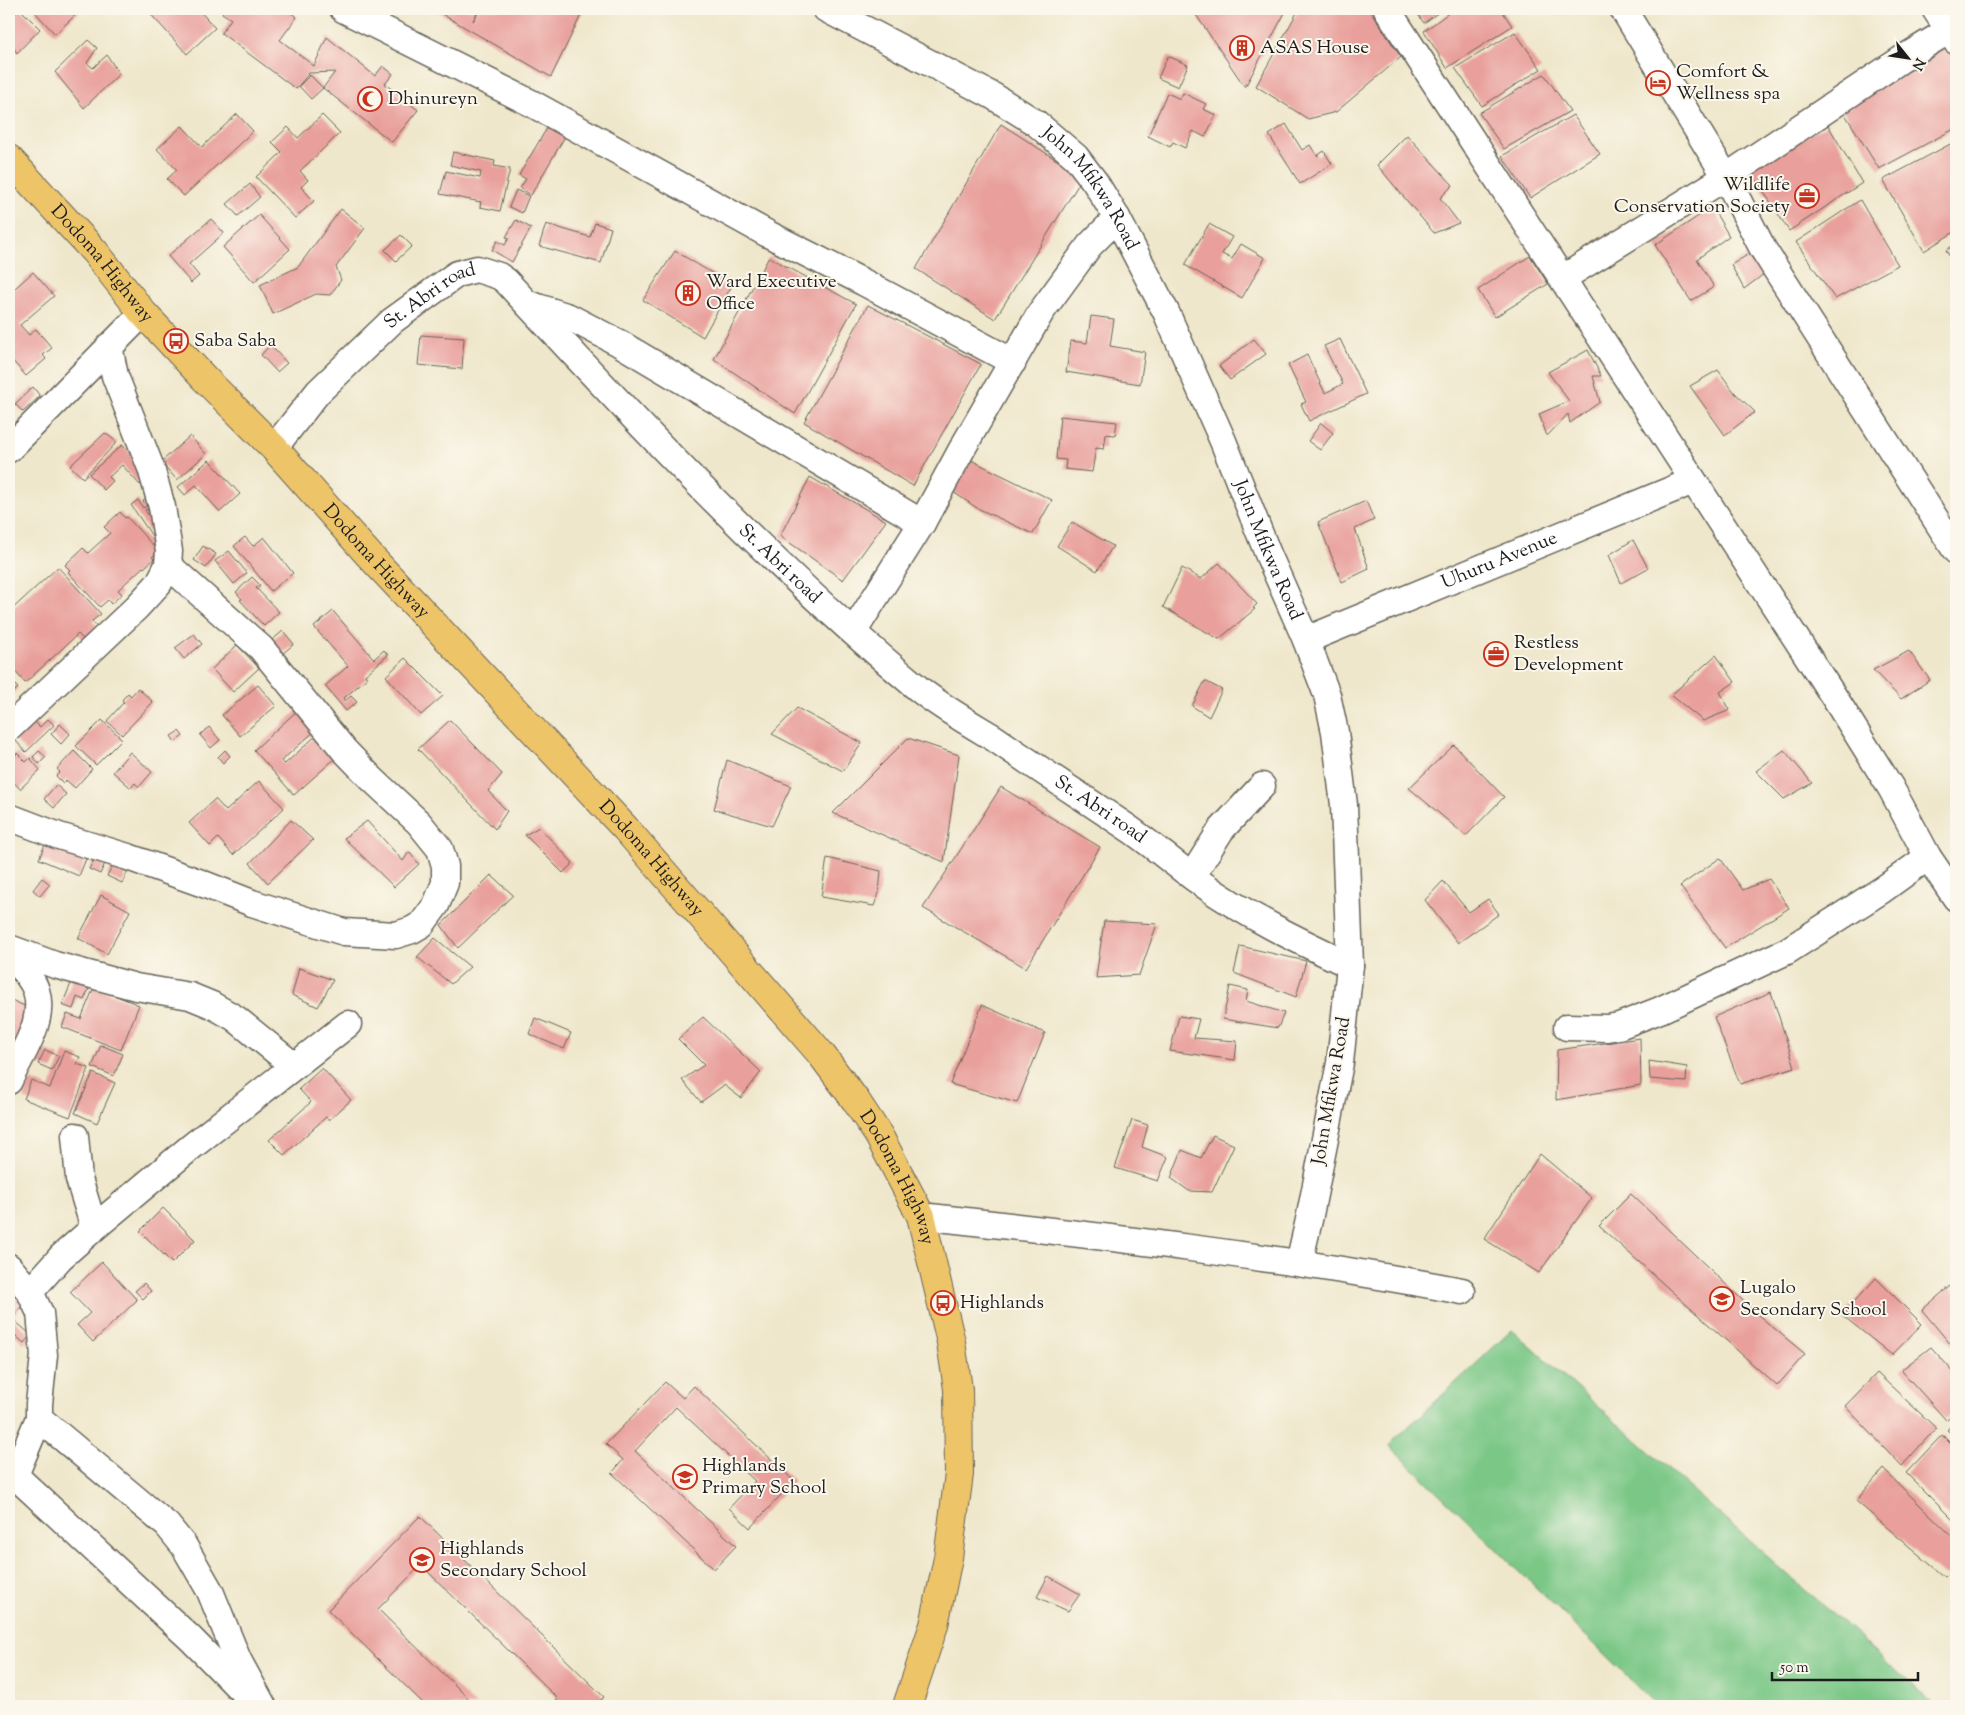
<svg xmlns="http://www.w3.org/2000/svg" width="1965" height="1715" viewBox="0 0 1965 1715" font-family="'Sorts Mill Goudy',serif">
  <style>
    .green { fill: #7ac786; stroke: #4b7251 }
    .building { fill: #e9a09c }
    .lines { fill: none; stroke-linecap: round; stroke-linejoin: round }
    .minor-casing { stroke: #666359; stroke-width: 29 }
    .highway-casing { stroke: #666359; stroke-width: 30 }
    .minor { stroke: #fff; stroke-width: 26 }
    .highway { stroke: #eec469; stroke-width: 28 }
    .labels { text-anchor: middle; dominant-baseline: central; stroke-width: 4; stroke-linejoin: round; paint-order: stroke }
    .poi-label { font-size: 19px; fill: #1c1c1c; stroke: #fbf7ec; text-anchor: start }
    .street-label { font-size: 19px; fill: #1c1c1c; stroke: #fbf7ec }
  </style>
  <rect width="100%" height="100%" fill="#fbf7ec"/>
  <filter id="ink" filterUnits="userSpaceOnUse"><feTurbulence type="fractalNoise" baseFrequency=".02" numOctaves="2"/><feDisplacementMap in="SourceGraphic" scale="10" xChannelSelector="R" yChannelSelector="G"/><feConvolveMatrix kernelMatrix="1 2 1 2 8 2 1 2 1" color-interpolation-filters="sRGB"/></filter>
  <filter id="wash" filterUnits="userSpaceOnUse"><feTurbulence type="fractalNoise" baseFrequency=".0096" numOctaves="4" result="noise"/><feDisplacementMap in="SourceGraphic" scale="20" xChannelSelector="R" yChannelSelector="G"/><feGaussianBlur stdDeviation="1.12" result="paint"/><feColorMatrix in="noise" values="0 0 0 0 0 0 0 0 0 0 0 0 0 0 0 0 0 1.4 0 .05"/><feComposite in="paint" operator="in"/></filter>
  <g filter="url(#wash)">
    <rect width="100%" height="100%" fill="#efe7cb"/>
    <path class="green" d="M1512 1330 1936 1706H1658L1389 1445Z"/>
    <g id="blocks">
      <path class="building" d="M20 9 40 29 17 53 9 41V18Z
        M39 9H82L55 34 35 12Z
        M146 9H198L215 28 187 54Z
        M224 9H285L297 17 280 40 314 66 327 37 375 76 383 66 393 74 385 84 418 110 392 142 323 88 335 72 309 73 296 89 221 33 231 19 222 13Z
        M433 9H479L473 21 480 9H584L551 77Z
        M1192 9H1287L1245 87Z
        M1299 9H1369L1401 57 1336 112 1308 119 1256 86Z
        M1414 9H1443L1424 23Z
        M1454 9H1501L1512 26 1447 68 1424 31Z
        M1515 32 1541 69 1482 106 1455 68Z
        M88 40 97 48 87 63 93 68 107 55 119 74 84 108 55 72Z
        M1946 47 1956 62V128L1879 169 1843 111Z
        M1168 56 1188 65 1178 87 1158 78Z
        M1544 74 1570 111 1504 149 1479 113Z
        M310 75 323 88 311 99 299 86Z
        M1167 93 1180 99 1183 93 1206 104 1203 109 1216 115 1205 137 1193 131 1185 148 1173 142 1170 147 1148 136Z
        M237 114 253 131 184 196 167 179 177 170 157 149 182 126 202 147Z
        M322 115 340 133 300 171 308 180 301 187 314 201 295 218 256 177 282 152 272 142 288 127 298 138Z
        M1573 115 1600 154 1530 198 1502 156Z
        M550 123 567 133 531 195 520 188 526 179 519 175Z
        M1001 124 1083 177 995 319 916 269Z
        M1286 124 1302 150 1310 145 1317 156 1324 151 1332 164 1300 184 1269 135Z
        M1828 125 1862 183 1789 231 1748 167Z
        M1407 135 1453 185 1440 198 1459 223 1434 233 1377 165Z
        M1956 141V231L1924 251 1883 180Z
        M453 152 495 161 494 166 510 169 500 211 480 207 481 202 440 194 446 171 480 178 481 172 450 165Z
        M250 184 260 197 238 216 227 204Z
        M516 190 529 196 522 213 509 207Z
        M1860 200 1898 265 1835 299 1796 242Z
        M1712 207 1729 236 1697 259 1714 287 1691 301 1655 245Z
        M341 209 365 228 336 267 341 280 330 295 316 294 273 314 260 285 298 267Z
        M259 215 290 249 254 282 223 247Z
        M211 219 224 233 189 264 199 276 191 283 168 256Z
        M516 220 531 228 512 262 492 250 497 241 505 245 509 238 506 237Z
        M595 223 611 228 601 263 539 246 546 224 590 237Z
        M1209 224 1232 237 1222 254 1232 259 1241 244 1265 258 1242 298 1185 265Z
        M401 235 412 246 396 261 385 250Z
        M1956 244V268L1946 250Z
        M675 251 732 285 703 337 643 300Z
        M1749 254 1764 274 1744 289 1731 265Z
        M1530 256 1548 284 1495 317 1478 290Z
        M769 257 856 304 795 414 714 359Z
        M33 272 54 296 20 325 29 335 36 329 52 348 43 355 46 359 26 376 10 358 9 360V288L11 286 14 289Z
        M868 305 981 364 913 486 804 422Z
        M1091 316 1114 319 1110 346 1145 352 1140 384 1066 372 1071 341 1087 343Z
        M421 335 464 338 462 369 418 365Z
        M1254 339 1266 354 1230 380 1219 366Z
        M1340 339 1366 394 1309 421 1301 404 1306 402 1288 365 1307 355 1325 393 1343 384 1324 346Z
        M270 345 287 363 277 372 261 355Z
        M1588 350 1601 376H1593L1600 402 1570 423 1568 414 1547 436 1539 414 1569 401 1548 372Z
        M1718 370 1735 393 1755 412 1725 435 1690 386Z
        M33 387 40 396 23 412 15 404Z
        M1060 416 1117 422 1115 435 1106 434 1104 449 1096 448 1092 472 1065 469 1066 460 1056 459Z
        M1321 423 1333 433 1320 450 1308 441Z
        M105 433 117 442 83 478 70 466Z
        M190 436 206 454 177 480 161 462Z
        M122 445 150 475 140 485 122 465 109 477 113 481 104 490 89 474Z
        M209 460 240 494 220 512 196 485 185 495 178 487Z
        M971 460 1052 500 1033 534 977 508 953 492Z
        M810 477 886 521 843 580 780 536Z
        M148 497 156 521 147 509 145 510 159 531 152 536 131 505 138 500 143 508 147 506 143 501Z
        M1366 501 1374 520 1355 529 1369 569 1342 582 1318 522Z
        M120 512 125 518 127 517 158 551 152 557 154 559 144 568 143 567 118 590 122 594 111 604 108 600 100 607 68 572 70 570 65 565 83 548 88 553 110 533 104 527Z
        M1072 522 1113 546 1097 571 1057 546Z
        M245 537 253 546 264 537 293 573 271 591 234 546Z
        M1633 540 1648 568 1621 583 1609 555Z
        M203 546 216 554 206 568 194 560Z
        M229 551 247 573 234 584 215 561Z
        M1219 563 1257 604 1253 608 1255 609 1219 639 1163 607 1182 568 1201 579Z
        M58 567 101 614 92 621 98 627 84 640 78 634 25 683 9 664V612Z
        M252 577 260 585 256 588 279 612 264 626 240 600 242 599 236 592Z
        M333 611 374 659 384 650 388 655 365 675 367 678 343 699 345 701 351 696 357 702 346 711 325 686 348 666 314 627Z
        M283 631 294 644 282 654 271 641Z
        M194 634 202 644 184 659 175 648Z
        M237 645 259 668 233 692 212 669Z
        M1909 651 1930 680 1901 699 1873 670Z
        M1716 655 1735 682 1720 692 1730 710 1703 721 1671 695Z
        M405 658 443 696 421 715 386 676Z
        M9 679 18 688 9 697Z
        M1205 681 1222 690 1209 717 1192 706Z
        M258 685 276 706 240 736 222 715Z
        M138 688 153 702 122 735 107 721 124 702 122 700 128 693 131 696Z
        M797 708 862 743 843 771 772 734Z
        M299 709 317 729 281 761 285 764 320 732 340 754 294 795 254 750Z
        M48 719 54 725 26 752 14 739 34 721 40 727Z
        M102 720 122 739 96 765 76 746Z
        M450 720 502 774 488 791 507 811 495 829 418 749Z
        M60 724 70 734 61 744 51 734Z
        M209 727 220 740 211 748 200 735Z
        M179 731 183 736 175 742 171 736Z
        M908 738 959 755 944 862 833 813Z
        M1454 745 1504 797 1466 836 1409 788Z
        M9 748 15 756 17 753 26 762 30 758 40 770 20 789 9 777Z
        M225 750 230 756 223 763 218 757Z
        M1784 750 1812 783 1784 799 1756 771Z
        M39 751 46 757 39 764 33 757Z
        M74 751 92 769 75 788 66 780 63 783 56 776 60 772 57 769Z
        M130 752 152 772 139 787 135 783 131 788 113 772Z
        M727 760 791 786 772 826 714 809Z
        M259 781 284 808 233 855 218 838 210 846 189 823 215 799 226 811Z
        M56 785 66 794 54 808 44 799Z
        M1001 787 1100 847 1026 968 923 908Z
        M291 820 313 840 268 883 250 863Z
        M367 821 403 861 409 852 419 864 394 887 344 838Z
        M539 827 573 863 563 873 525 835Z
        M48 837 88 854 79 876 39 859Z
        M97 854 107 859 100 874 89 869Z
        M827 858 881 871 879 893 874 906 821 897Z
        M1720 858 1743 890 1769 879 1789 908 1725 948 1680 886Z
        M114 862 129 869 122 883 107 876Z
        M491 875 513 895 458 948 441 925Z
        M42 878 50 884 40 896 33 890Z
        M1443 881 1469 912 1488 899 1499 914 1458 943 1425 900Z
        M101 895 130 911 107 954 78 938Z
        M1104 921 1157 924 1139 975 1096 978Z
        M435 938 470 967 451 984 417 957Z
        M1240 946 1306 961 1296 997 1234 973Z
        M299 968 333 980 318 1007 292 995Z
        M75 974 92 981 84 1000 77 997 73 1009 62 1005Z
        M1230 986 1248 990 1246 1001 1284 1013 1278 1028 1223 1019Z
        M94 987 139 1005 121 1050 62 1027 67 1014 81 1019Z
        M1771 992 1795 1067 1740 1084 1714 1017Z
        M9 999 29 1008 9 1055Z
        M982 1005 1045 1033 1017 1103 950 1084Z
        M1179 1016 1199 1019 1194 1038 1237 1041 1235 1060 1170 1051Z
        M703 1017 761 1072 741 1098 724 1085 701 1102 682 1080 704 1065 678 1039Z
        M535 1018 571 1033 564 1049 529 1034Z
        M1640 1038 1641 1085 1556 1100 1557 1050Z
        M101 1045 123 1054 114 1076 92 1067Z
        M45 1050 59 1056 52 1070 38 1064Z
        M64 1051 80 1057 77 1064 89 1068 70 1117 24 1099 31 1080 50 1088Z
        M1649 1061 1687 1067 1686 1082 1650 1079Z
        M322 1068 351 1100 329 1120 326 1117 284 1155 269 1140 311 1102 299 1089Z
        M93 1073 115 1083 97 1123 75 1113Z
        M1132 1120 1148 1125 1142 1147 1168 1157 1158 1181 1115 1168Z
        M1213 1135 1234 1145 1212 1192 1189 1191 1171 1178 1182 1150 1201 1158Z
        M1540 1154 1592 1198 1539 1273 1484 1239Z
        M1631 1194 1757 1314 1805 1354 1777 1386 1599 1226Z
        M163 1208 195 1240 172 1263 140 1231Z
        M102 1262 137 1300 93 1342 77 1325 90 1313 70 1292Z
        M1876 1278 1922 1324 1892 1355 1842 1315Z
        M9 1282 28 1298 9 1322Z
        M144 1283 151 1291 143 1299 135 1291Z
        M1950 1286 1956 1293V1351L1922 1310Z
        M14 1320 31 1335 24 1343 9 1330V1326Z
        M1931 1347 1956 1375V1411L1946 1420 1901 1370Z
        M1877 1373 1936 1428 1902 1466 1845 1406Z
        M665 1382 683 1398 694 1386 794 1481 750 1528 729 1508 755 1481 676 1407 635 1451 736 1546 714 1569 612 1473 623 1460 606 1444Z
        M1956 1421V1437L1947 1430Z
        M1942 1435 1956 1449V1523L1906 1473Z
        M1883 1469 1956 1540V1567L1945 1577 1856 1501Z
        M420 1516 604 1697 595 1706H551L558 1699 421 1565 378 1609 476 1706H426L328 1610Z
        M1048 1576 1080 1594 1068 1611 1037 1597Z
        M1956 1583V1597L1950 1590Z"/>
    </g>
  </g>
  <g filter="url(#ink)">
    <use href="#blocks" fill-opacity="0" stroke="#666359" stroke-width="1"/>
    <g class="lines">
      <defs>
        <g id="minor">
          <path d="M343 9 531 103 768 234 863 282 1013 362"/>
          <path id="s1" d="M826 9 993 96 1036 123 1076 157 1095 182 1117 218 1166 312 1223 441 1268 554 1306 640 1327 695 1335 732 1344 805 1350 965 1340 1063 1309 1220 1299 1263"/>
          <path d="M1387 9 1836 700 1891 788 1928 857 1956 898"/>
          <path d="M1623 9 1726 177 1763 249 1956 551"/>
          <path d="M1935 9 1956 41"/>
          <path d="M1563 278 1726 177 1902 59 1948 31"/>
          <path d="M528 304 569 317 619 343 922 523"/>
          <path id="s2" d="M274 448 318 392 392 321 457 274 477 269 499 276 506 281C637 423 771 566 920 690 943 708 969 723 994 738 1039 769 1085 799 1131 830 1155 847 1177 866 1201 883 1247 916 1299 941 1350 965"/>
          <path d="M9 449 143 313"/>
          <path d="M854 631 922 523 962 449 1041 312 1090 245 1117 218"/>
          <path id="s3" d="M1306 640 1693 481"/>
          <path d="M9 728 137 607 159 583 168 565 169 551 162 507 151 468 115 376 109 346"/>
          <path d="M9 817 59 836 128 857 201 883 252 903 344 932 396 935 412 930 422 924 436 905 445 883V866L440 849 419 823 372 779 344 750 261 648 168 565"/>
          <path d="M1192 876 1221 830 1262 786"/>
          <path d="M9 948 55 965 136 987 190 996 212 1005 235 1018 294 1066"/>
          <path d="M9 952C18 964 31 976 36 990 46 1022 21 1053 9 1081"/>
          <path d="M1567 1027 1607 1028 1619 1026 1660 1010 1787 951 1882 890 1928 857"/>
          <path d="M75 1136 79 1179 94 1228"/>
          <path d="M921 1216C1102 1236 1283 1257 1462 1291"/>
          <path d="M9 1267 30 1292 40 1313 44 1355 39 1404V1418L15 1475"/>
          <path d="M30 1292 61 1257 94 1228 191 1147 348 1024"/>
          <path d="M39 1418 167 1525 184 1546 210 1591 238 1660 263 1706"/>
          <path d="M9 1470 191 1639 249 1698"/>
        </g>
        <g id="highway">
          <path id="s4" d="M9 159 95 252 143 313 205 379 274 448 368 554 626 829 821 1054 856 1101 879 1136 921 1216 951 1342 958 1389 959 1474 948 1558 934 1625 907 1706"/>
        </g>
      </defs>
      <use href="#minor" class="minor-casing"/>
      <use href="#highway" class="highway-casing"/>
      <use href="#minor" class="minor"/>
      <use href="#highway" class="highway"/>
    </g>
  </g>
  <defs>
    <symbol id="building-ring" viewBox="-11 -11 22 22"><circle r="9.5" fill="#fbf7ec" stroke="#c8321e" stroke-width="1.5"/><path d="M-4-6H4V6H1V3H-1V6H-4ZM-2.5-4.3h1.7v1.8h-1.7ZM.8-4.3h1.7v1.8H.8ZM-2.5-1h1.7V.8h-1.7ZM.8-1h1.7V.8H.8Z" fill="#c8321e"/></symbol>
    <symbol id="hotel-ring" viewBox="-11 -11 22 22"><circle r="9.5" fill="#fbf7ec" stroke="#c8321e" stroke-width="1.5"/><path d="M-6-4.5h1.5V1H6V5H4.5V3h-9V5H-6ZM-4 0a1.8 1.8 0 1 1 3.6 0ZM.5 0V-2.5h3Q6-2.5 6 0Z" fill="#c8321e"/></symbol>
    <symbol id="mosque-ring" viewBox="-11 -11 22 22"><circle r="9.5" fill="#fbf7ec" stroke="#c8321e" stroke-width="1.5"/><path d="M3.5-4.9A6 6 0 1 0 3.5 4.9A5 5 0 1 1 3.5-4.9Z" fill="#c8321e"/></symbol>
    <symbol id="office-ring" viewBox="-11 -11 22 22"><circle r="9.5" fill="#fbf7ec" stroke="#c8321e" stroke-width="1.5"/><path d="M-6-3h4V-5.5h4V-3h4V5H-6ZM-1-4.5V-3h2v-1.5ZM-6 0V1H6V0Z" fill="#c8321e"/></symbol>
    <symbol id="bus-ring" viewBox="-11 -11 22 22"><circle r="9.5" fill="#fbf7ec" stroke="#c8321e" stroke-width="1.5"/><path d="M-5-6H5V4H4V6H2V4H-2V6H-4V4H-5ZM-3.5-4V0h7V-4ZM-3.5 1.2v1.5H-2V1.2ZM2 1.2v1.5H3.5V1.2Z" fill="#c8321e"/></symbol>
    <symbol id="school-ring" viewBox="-11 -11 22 22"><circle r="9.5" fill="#fbf7ec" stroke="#c8321e" stroke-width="1.5"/><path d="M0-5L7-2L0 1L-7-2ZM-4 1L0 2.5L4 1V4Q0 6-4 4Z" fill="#c8321e"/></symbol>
  </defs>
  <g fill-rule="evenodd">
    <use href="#building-ring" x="1228" y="34" width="28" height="28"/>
    <use href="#hotel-ring" x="1644" y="69" width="28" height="28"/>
    <use href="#mosque-ring" x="356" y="85" width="28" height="28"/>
    <use href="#office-ring" x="1793" y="182" width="28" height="28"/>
    <use href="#building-ring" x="674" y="279" width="28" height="28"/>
    <use href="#bus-ring" x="162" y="327" width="28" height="28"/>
    <use href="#office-ring" x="1482" y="640" width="28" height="28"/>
    <use href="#school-ring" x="1708" y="1285" width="28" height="28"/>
    <use href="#bus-ring" x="929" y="1289" width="28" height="28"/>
    <use href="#school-ring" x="671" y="1463" width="28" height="28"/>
    <use href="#school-ring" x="408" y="1546" width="28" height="28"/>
  </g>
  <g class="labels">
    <g class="poi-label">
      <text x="1260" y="48">ASAS House</text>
      <text x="1676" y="72">Comfort &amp;<tspan x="1676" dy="22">Wellness spa</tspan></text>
      <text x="388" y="99">Dhinureyn</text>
      <text x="1790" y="185" text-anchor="end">Wildlife<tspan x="1790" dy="22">Conservation Society</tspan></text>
      <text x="706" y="282">Ward Executive<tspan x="706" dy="22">Office</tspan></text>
      <text x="194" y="341">Saba Saba</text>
      <text x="1514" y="643">Restless<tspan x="1514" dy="22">Development</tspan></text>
      <text x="1740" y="1288">Lugalo<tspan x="1740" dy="22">Secondary School</tspan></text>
      <text x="960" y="1303">Highlands</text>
      <text x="702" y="1466">Highlands<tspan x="702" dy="22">Primary School</tspan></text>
      <text x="440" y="1549">Highlands<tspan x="440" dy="22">Secondary School</tspan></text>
    </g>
    <g class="street-label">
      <text stroke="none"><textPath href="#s1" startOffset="325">John Mfikwa Road</textPath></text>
      <text stroke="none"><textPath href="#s4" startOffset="140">Dodoma Highway</textPath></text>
      <text stroke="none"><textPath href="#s2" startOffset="220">St. Abri road</textPath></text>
      <text stroke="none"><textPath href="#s1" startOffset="730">John Mfikwa Road</textPath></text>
      <text stroke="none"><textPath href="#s3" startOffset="209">Uhuru Avenue</textPath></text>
      <text stroke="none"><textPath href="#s4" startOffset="545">Dodoma Highway</textPath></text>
      <text stroke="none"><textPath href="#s2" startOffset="700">St. Abri road</textPath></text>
      <text stroke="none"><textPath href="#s2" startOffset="1105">St. Abri road</textPath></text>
      <text stroke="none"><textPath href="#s4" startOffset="950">Dodoma Highway</textPath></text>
      <text transform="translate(1332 1091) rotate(-80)">John Mfikwa Road</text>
      <text stroke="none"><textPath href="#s4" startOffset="1355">Dodoma Highway</textPath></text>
    </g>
  </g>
  <rect width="1965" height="1715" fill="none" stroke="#fbf7ec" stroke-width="30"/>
  <g transform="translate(1908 58) rotate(120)" stroke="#fbf7ec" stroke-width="4" paint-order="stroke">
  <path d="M0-4L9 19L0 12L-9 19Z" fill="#1c1c1c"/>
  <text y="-8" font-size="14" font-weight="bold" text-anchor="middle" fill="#1c1c1c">N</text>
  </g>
  <path d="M1772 1672v8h146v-8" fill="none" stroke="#1c1c1c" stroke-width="2.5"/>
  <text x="1780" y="1672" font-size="15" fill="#1c1c1c" stroke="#fbf7ec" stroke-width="4" paint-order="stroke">50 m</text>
</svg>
